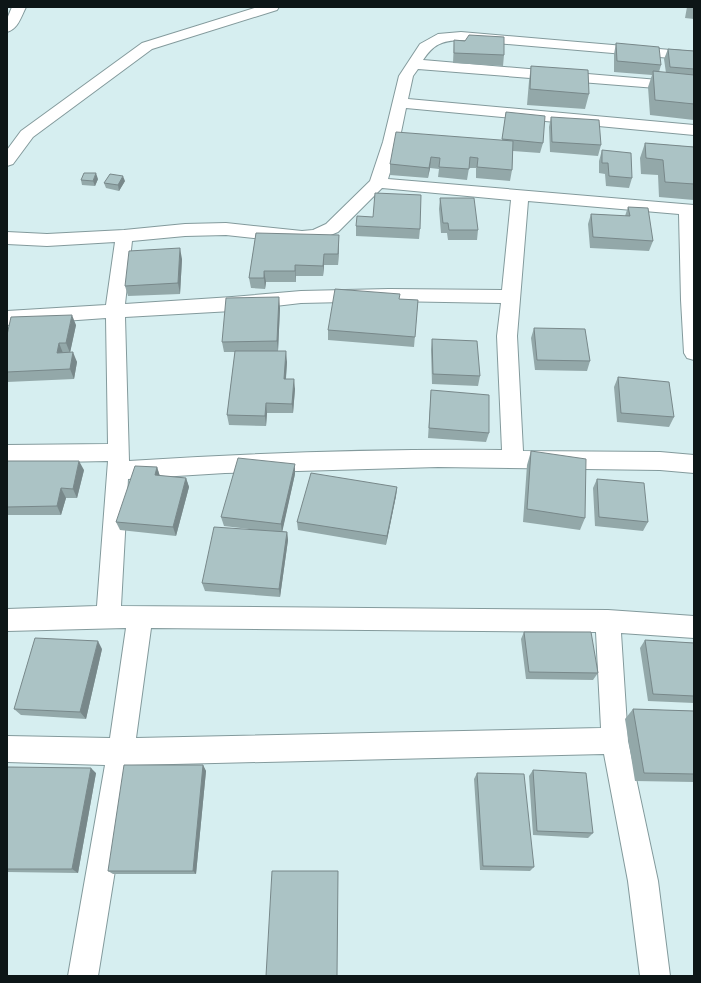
<svg xmlns="http://www.w3.org/2000/svg" width="701" height="983" viewBox="0 0 701 983" font-family="'Nunito Sans',sans-serif">
  <style>
    .lines { fill: none; stroke-linecap: round; stroke-linejoin: round }
    .minor-casing { stroke: #839a9c; stroke-width: 2 }
    .minor { fill: #fff; fill-rule: evenodd }
    .wall { fill: #93a8a9 }
    .shaded-wall { fill: #78888a }
    .building { fill: #abc3c5; stroke: #78888a }
  </style>
  <rect width="100%" height="100%" fill="#d6eef0"/>
  <g class="lines">
    <defs>
      <path id="minor" d="M12 7H26C21 17 18 29 7 32V19Z
        M258 7H279L277 10 152 49 33 137 13 164 7 166V150L21 131 142 43Z
        M461 32 694 52V60L461 40C441 41 434 44 423 60L694 83V91L418 69 413 76 408 99 694 125V135L406 108 399 142 388 179 694 205V360L687 358 684 353 681 300 679 214 528 201 517 336 523 451 660 452 694 455V473L660 470 438 467 225 473 128 479 121 606 608 610 694 616V638L621 633 628 741 658 881 670 976H640L628 881 604 754 132 765 98 976H68L105 765 7 762V736L110 738 126 628 7 631V609L97 606 108 461 7 463V445L108 444 106 318 7 325V311L106 305 115 242 47 246 7 244V232L47 234 124 230 185 224 226 223 302 231 313 230 326 224 370 181 383 142 399 76 420 44 438 34ZM382 188 511 200 502 290 389 289 301 291 232 297 125 304 132 241 185 236 226 235 302 243 316 241 338 232ZM389 301 501 303 497 336 502 450C378 449 253 453 129 461L125 317 232 311 301 303ZM151 628 596 632 601 728 136 738Z"/>
    </defs>
    <use href="#minor" class="minor-casing"/>
    <use href="#minor" class="minor"/>
  </g>
  <path class="wall" d="M687 7H694V19L685 18Z
    M454 40 504 55 503 66 453 63Z
    M616 43 661 65 659 72 666 73 664 59 668 49 694 51V120L650 115 648 87 652 75 614 72V54Z
    M531 66 589 94 585 109 527 105 529 81Z
    M506 112 543 143 540 153 513 151 512 170 510 181 476 178V168H469L467 180 438 177 439 169 430 168 428 178 390 175V164L502 140Z
    M551 117 601 145 598 156 550 152 549 127Z
    M645 143 694 147V200L659 197 658 175 641 174 640 158Z
    M602 150 632 178 629 188 606 186 605 174 599 173V161Z
    M98 179 95 186 82 185 81 180Z
    M125 181 119 191 106 188 104 183Z
    M440 198 478 230 477 240H448L447 233H441L439 209Z
    M628 207 653 241 649 251 590 248 588 224 591 214 625 216Z
    M356 226 420 229 419 239 356 236Z
    M256 233 339 245 338 265H324L323 276H296V282H266L265 289 251 288 249 278Z
    M182 259 180 294 128 296 125 286Z
    M400 299 418 300 414 347 328 340V330Z
    M280 308 278 351H267L287 362 286 379 295 389 293 413H267L266 426 229 425 227 415 235 352H224L222 342Z
    M76 325 70 352 77 362 74 379 7 382V335Z
    M534 328 590 361 587 371 535 370 531 338Z
    M432 339 480 376 478 386 432 384 431 350Z
    M618 377 674 417 669 427 617 422 614 387Z
    M431 390 489 433 486 442 428 438Z
    M531 451 585 518 580 530 523 522 527 465Z
    M7 461 84 470 77 498H66L61 515H7Z
    M157 467 160 476 186 478 189 487 176 536 120 530 116 522Z
    M295 474 282 531 287 532 288 540 280 597 205 591 202 583 249 529 224 526 221 517Z
    M597 479 648 522 643 531 595 526 593 488Z
    M397 487 396 496 386 545 298 530 297 522Z
    M524 632 598 673 593 680 526 679 521 639Z
    M645 640 694 643V703L648 701 640 648Z
    M102 649 86 719 21 715 14 709Z
    M633 709 694 711V782L635 781 625 719Z
    M203 765 206 771 196 874H113L108 871Z
    M7 767 96 773 78 873 7 872Z
    M533 770 593 833 588 838 533 835 529 776Z
    M477 773 534 867 530 871 480 870 474 779Z"/>
  <path class="shaded-wall" d="M431 157 430 168 428 178 429 168Z
    M96 173 98 179 95 186 93 181Z
    M123 176 125 181 119 191 118 185Z
    M339 235V245L338 265V254Z
    M180 248 182 259 180 294 178 283Z
    M324 254V265L323 276V266Z
    M295 265 296 276V282L295 271Z
    M264 271 266 282 265 289 264 278Z
    M279 297 280 308 278 351 277 341Z
    M72 315 76 325 70 353 66 343Z
    M59 343 63 353H57Z
    M286 351 287 362 285 389 284 379Z
    M73 352 77 362 74 379 70 369Z
    M294 379 295 389 293 413 292 404Z
    M266 403 267 413 266 426 265 416Z
    M79 461 84 470 77 498 73 489Z
    M295 464V474L282 533 281 524Z
    M157 467 160 477 155 475Z
    M186 478 189 487 176 536 173 527Z
    M397 487 396 496 386 545 387 536Z
    M61 488 66 498 61 515 57 506Z
    M287 532 288 540 280 597 279 589Z
    M98 641 102 649 86 719 80 712Z
    M203 765 206 771 196 874 193 871Z
    M91 768 96 773 78 873 72 869Z"/>
  <path class="building" d="M469 35 504 37V55L454 53V40L465 41Z
    M616 43 659 47 661 65 617 61Z
    M668 49 694 51V69L670 67Z
    M531 66 588 70 589 94 530 89Z
    M653 71 694 75V104L655 100Z
    M506 112 545 116 543 143 502 139Z
    M551 117 599 120 601 145 552 142Z
    M396 132 513 141 512 170 477 167 478 158 470 157 469 169 439 167 440 158 431 157 429 168 390 164Z
    M645 143 694 147V184L665 182 663 160 646 158Z
    M602 150 631 153 632 178 609 176 608 163H602Z
    M84 173H96L93 181 81 180Z
    M110 174 123 176 118 185 104 183Z
    M375 193 421 195 420 229 356 226 357 216 373 217Z
    M440 198H474L478 230H449L448 223H443Z
    M628 207 648 208 653 241 593 237 591 214 630 216Z
    M256 233 339 235 338 254H324L323 266 295 265V271H264V278H249Z
    M180 248 178 283 125 286 129 251Z
    M335 289 400 294 399 299 418 300 415 337 328 330Z
    M279 297 277 341 222 342 226 298Z
    M72 315 66 343H59L57 353 73 352 70 369 7 372V335L11 317Z
    M534 328 585 329 590 361 537 360Z
    M432 339 477 341 480 376 433 374Z
    M235 351H286L284 379H294L292 404 266 403 265 416 227 415Z
    M618 377 669 382 674 417 621 413Z
    M431 390 489 395V433L429 428Z
    M531 451 586 459 585 518 527 509Z
    M238 458 295 464 281 524 221 517Z
    M7 461H79L73 489 61 488 57 506 7 507Z
    M135 466 157 467 155 475 186 478 173 527 116 522Z
    M311 473 397 487 387 536 297 522Z
    M597 479 644 483 648 522 599 517Z
    M214 527 287 532 279 589 202 583Z
    M524 632H591L598 673 529 672Z
    M35 638 98 641 80 712 14 709Z
    M645 640 694 643V696L653 694Z
    M633 709 694 711V774L644 773Z
    M124 765H203L193 871H108Z
    M7 767 91 768 72 869H7Z
    M533 770 586 773 593 833 537 831Z
    M477 773 524 774 534 867 483 866Z
    M272 871H338L337 976H266Z"/>
  <rect width="701" height="983" fill="none" stroke="#0d1617" stroke-width="16"/>
</svg>
